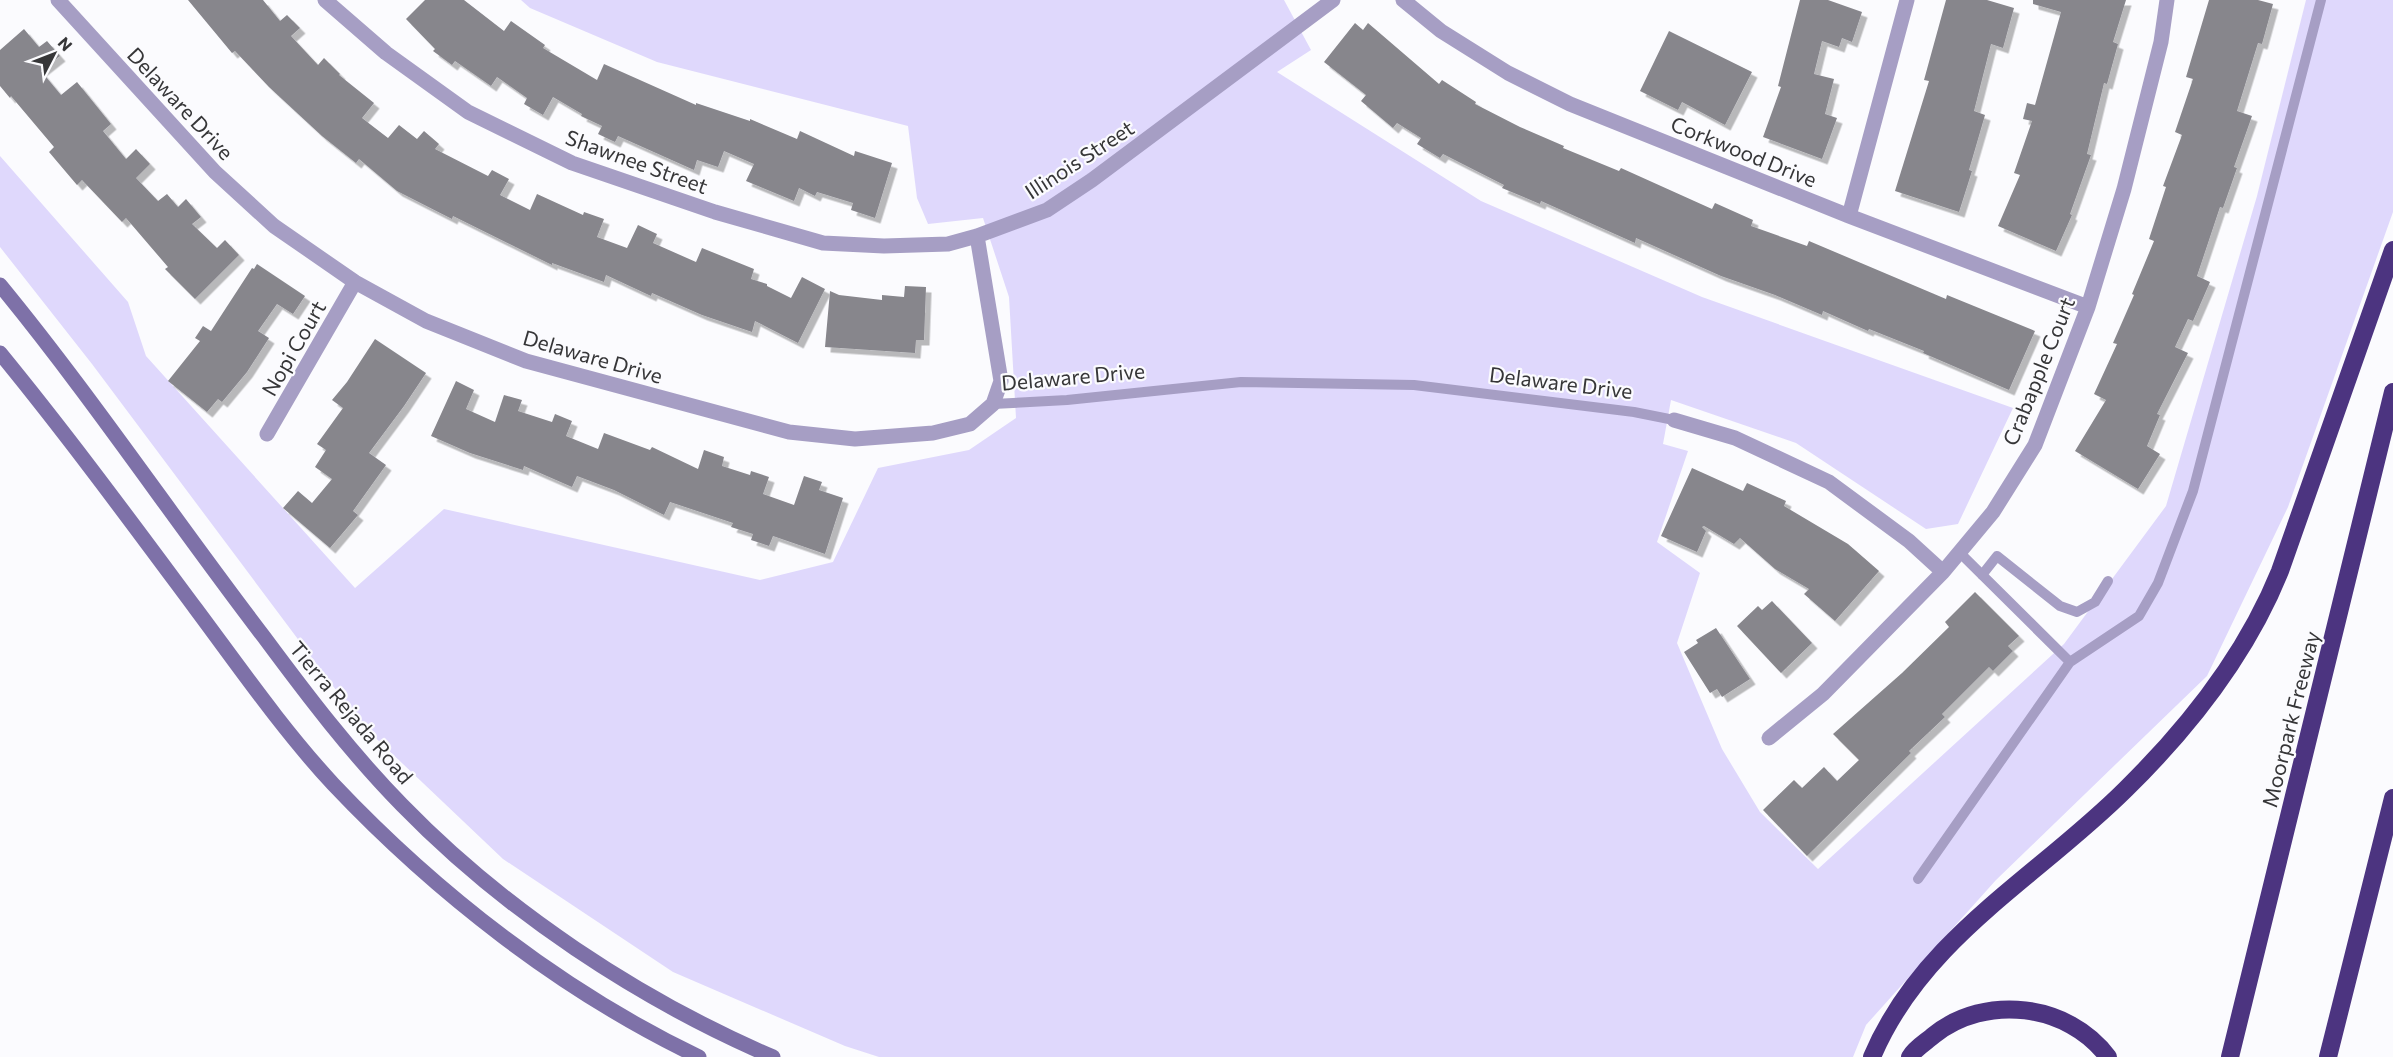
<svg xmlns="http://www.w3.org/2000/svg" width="2393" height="1057" viewBox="0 0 2393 1057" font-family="Commissioner,sans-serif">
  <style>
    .green { fill: #dfd8fc }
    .building { fill: #87868c; filter: url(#shadow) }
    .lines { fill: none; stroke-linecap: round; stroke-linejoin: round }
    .lane { stroke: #a69ec4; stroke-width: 10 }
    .street { stroke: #a69ec4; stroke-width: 15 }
    .secondary { stroke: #7e71a8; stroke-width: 15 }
    .highway { stroke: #4c3480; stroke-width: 18 }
    .labels { text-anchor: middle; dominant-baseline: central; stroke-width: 4.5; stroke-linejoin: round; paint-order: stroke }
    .street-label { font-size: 21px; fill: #363638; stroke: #fbfbfe }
  </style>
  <defs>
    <filter id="shadow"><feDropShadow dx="5.5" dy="5.5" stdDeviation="0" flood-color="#0004"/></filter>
  </defs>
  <rect width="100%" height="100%" fill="#fbfbfe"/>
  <path class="green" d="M521 0H1284L1311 50 1277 72 1481 201 1702 297 2013 408 1958 524 1926 529 1796 443 1671 400 1663 444 1688 451 1657 542 1700 573 1677 643 1722 749 1760 812 1818 869 2064 644 2166 506 2257 196 2306 0H2393V212L2288 507 2207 676 1996 880 1866 1025 1853 1057H879L845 1046 673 972 503 859 363 726 92 364 0 247V156L128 302 146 356 355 588 444 509 760 580 833 562 878 468 969 450 1016 418 1009 297 983 218 928 224 917 198 908 126 657 62 530 8Z"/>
  <path class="building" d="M188 0H263L280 21 287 15 300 28 291 36 318 65 324 58 340 74 339 75 374 103 362 118 388 138 399 125 417 139 424 131 439 144 435 149 488 176 492 170 509 179 500 195 530 210 537 194 583 215 584 212 604 219 597 237 627 248 638 225 657 234 653 243 696 262 702 248 754 269 751 279 767 284V286L791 298 802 277 825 289 798 343 755 321 752 332 702 315 652 293 651 296 606 275 604 282 552 263V265L453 216 452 219 397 191 359 159 356 163 322 136 269 87 235 51 232 53Z
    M425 0H464L504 31 511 21 545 45 543 48 597 80 604 64 696 105V103L750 121V119L797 139 800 131 854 156 855 151 892 163 875 218 851 210 853 203 817 192 815 196 799 188 794 201 746 181 754 164 724 151 718 167 697 160 694 170 618 136 615 142 598 134 602 126 581 116 582 114 553 97 543 115 524 104 527 98 497 77 491 86 455 61 452 65 433 51 435 49 406 19Z
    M1800 0H1828L1862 12 1852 42 1842 38 1839 47 1822 41 1814 74 1834 79 1825 114 1837 118 1822 159 1763 137 1781 87 1778 86Z
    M1946 0H1987L2014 8 2003 48 1991 44 1974 111 1985 115 1969 170 1972 171 1959 212 1895 191 1929 81 1924 80Z
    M2033 0H2126L2113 42 2118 44 2107 84 2104 83 2087 154 2091 155 2070 214 2072 215 2056 251 1998 226 2020 175 2014 173 2032 121 2023 119 2027 103 2035 105 2061 12 2033 4Z
    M2209 0H2258L2273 4 2262 44 2258 43 2237 111 2252 116 2234 167 2237 168 2223 208 2220 207 2197 276 2210 282 2193 321 2188 319 2175 347 2188 353 2157 414 2160 415 2147 446 2160 454 2138 489 2075 451 2106 400 2094 394 2117 344 2113 343 2134 295 2132 294 2154 241 2149 239 2166 187 2163 186 2182 135 2175 132 2193 79 2186 77Z
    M1355 23 1363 30 1368 23 1439 84 1442 80 1476 102 1475 104 1520 127 1564 146 1563 148 1619 171 1621 168 1712 209 1715 203 1753 220 1751 226 1807 246 1809 241 1946 299 1947 295 2035 331 2009 390 1923 353 1924 351 1869 329 1868 331 1823 311 1822 315 1775 295 1721 276 1636 238 1635 243 1541 201 1540 204 1502 188 1504 185 1443 154 1440 158 1417 144 1421 138 1397 123 1393 128 1361 101 1366 95 1324 62Z
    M24 29 39 47 47 41 60 56 41 71 61 95 77 82 111 124 103 131 126 159 136 149 150 164 136 178 158 201 167 194 178 207 186 199 201 217 192 224 217 248 225 240 239 255 195 299 165 269 168 267 126 218 122 222 82 180 77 185 49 152 54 147 11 96 10 98 0 86V50Z
    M1669 31 1752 72 1725 125 1682 102 1678 110 1640 91Z
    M257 264 305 296 293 314 277 304 258 331 269 338 247 372 222 402 218 399 207 412 168 381 200 341 195 338 203 326 211 331 252 268 254 269Z
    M905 286 926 287 924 340H916L915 353 825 347 830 291 839 295 882 300V295L904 297Z
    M375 339 426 373 404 406 369 453 386 465 353 511 358 515 330 548 283 508 298 491 312 503 332 479 315 467 326 450 317 444 343 408 332 400 347 382Z
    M456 381 474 390 466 409 495 422 504 395 522 400 518 411 552 422 555 414 572 421 566 436 598 449 604 433 650 450 652 447 698 469 704 450 724 457 722 466 750 475 751 471 769 477 763 494 794 505 804 476 822 482 819 490 843 498 825 554 773 536 769 546 751 540 753 534 731 527 733 523 670 502 664 515 614 490 577 476 572 487 524 466 523 470 470 453 431 436Z
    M1692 468 1743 491 1747 483 1786 501 1784 506 1848 544 1879 571 1835 621 1804 594 1809 589 1775 569 1740 538 1734 544 1704 526 1702 527 1706 531 1697 552 1661 536Z
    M1975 592 2019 636 2008 646 2013 651 1993 671 1989 667 1942 714 1945 717 1909 751 1911 753 1807 856 1763 810 1794 780 1802 788 1824 767 1837 781 1859 760 1833 734 1902 673 1949 627 1945 622Z
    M1772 601 1812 643 1781 673 1737 626 1758 606 1762 610Z
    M1716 628 1750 679 1722 697 1717 689 1710 693 1684 652 1698 643 1696 640Z"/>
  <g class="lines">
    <path class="lane" d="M993 404 1067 400 1241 382 1414 385 1634 412 1674 420
      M1959 552 2070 662 2139 616 2158 583 2193 491 2321 0
      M1982 575 1997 556 2060 606 2077 612 2095 602 2108 581
      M1918 879 2070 662"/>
    <path class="street" d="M58 0 215 172 274 226 355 282 426 321 526 361 789 432 855 439 933 433 970 424 993 404 1001 381 977 236
      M325 0 386 53 468 112 572 163 715 212 823 243 884 246 948 244 977 236 1047 210 1092 180 1333 0
      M1403 0 1441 31 1508 73 1570 104 1849 216 2088 307
      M1849 216 1907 0
      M1674 420 1735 438 1829 482 1909 541 1943 572
      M267 434 355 282
      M1769 738 1823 694 1943 572 1993 512 2035 445 2088 307 2124 189 2161 42 2167 0"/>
    <path class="secondary" d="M0 285C92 397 175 521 264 637 307 695 351 753 402 805 504 910 638 999 773 1057
      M0 353C68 436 132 523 196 609 240 668 283 730 333 784 436 893 563 992 699 1057"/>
    <path class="highway" d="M1872 1057C1922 938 2038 877 2126 789 2189 727 2247 653 2280 571L2393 250
      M1910 1057C1915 1048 1926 1042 1934 1035 1985 994 2068 1003 2108 1057
      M2230 1057 2393 392
      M2328 1057 2393 798"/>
  </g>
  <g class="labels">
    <g class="street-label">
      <text transform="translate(181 103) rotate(47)">Delaware Drive</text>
      <text transform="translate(1744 151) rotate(22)">Corkwood Drive</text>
      <text transform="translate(1079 159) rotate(-33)">Illinois Street</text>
      <text transform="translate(637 161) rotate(20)">Shawnee Street</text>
      <text transform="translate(293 348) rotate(-60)">Nopi Court</text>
      <text transform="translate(593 356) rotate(16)">Delaware Drive</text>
      <text transform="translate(2038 371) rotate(-68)">Crabapple Court</text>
      <text transform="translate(1073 376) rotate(-5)">Delaware Drive</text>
      <text transform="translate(1561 382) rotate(7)">Delaware Drive</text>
      <text transform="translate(352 712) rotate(50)">Tierra Rejada Road</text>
      <text transform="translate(2290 719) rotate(-76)">Moorpark Freeway</text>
    </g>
  </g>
  <g transform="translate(54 54) rotate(48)" stroke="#fbfbfe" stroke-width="4.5" paint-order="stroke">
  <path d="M0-4.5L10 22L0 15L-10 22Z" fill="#363638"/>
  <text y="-9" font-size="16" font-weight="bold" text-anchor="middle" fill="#363638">N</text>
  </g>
</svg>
